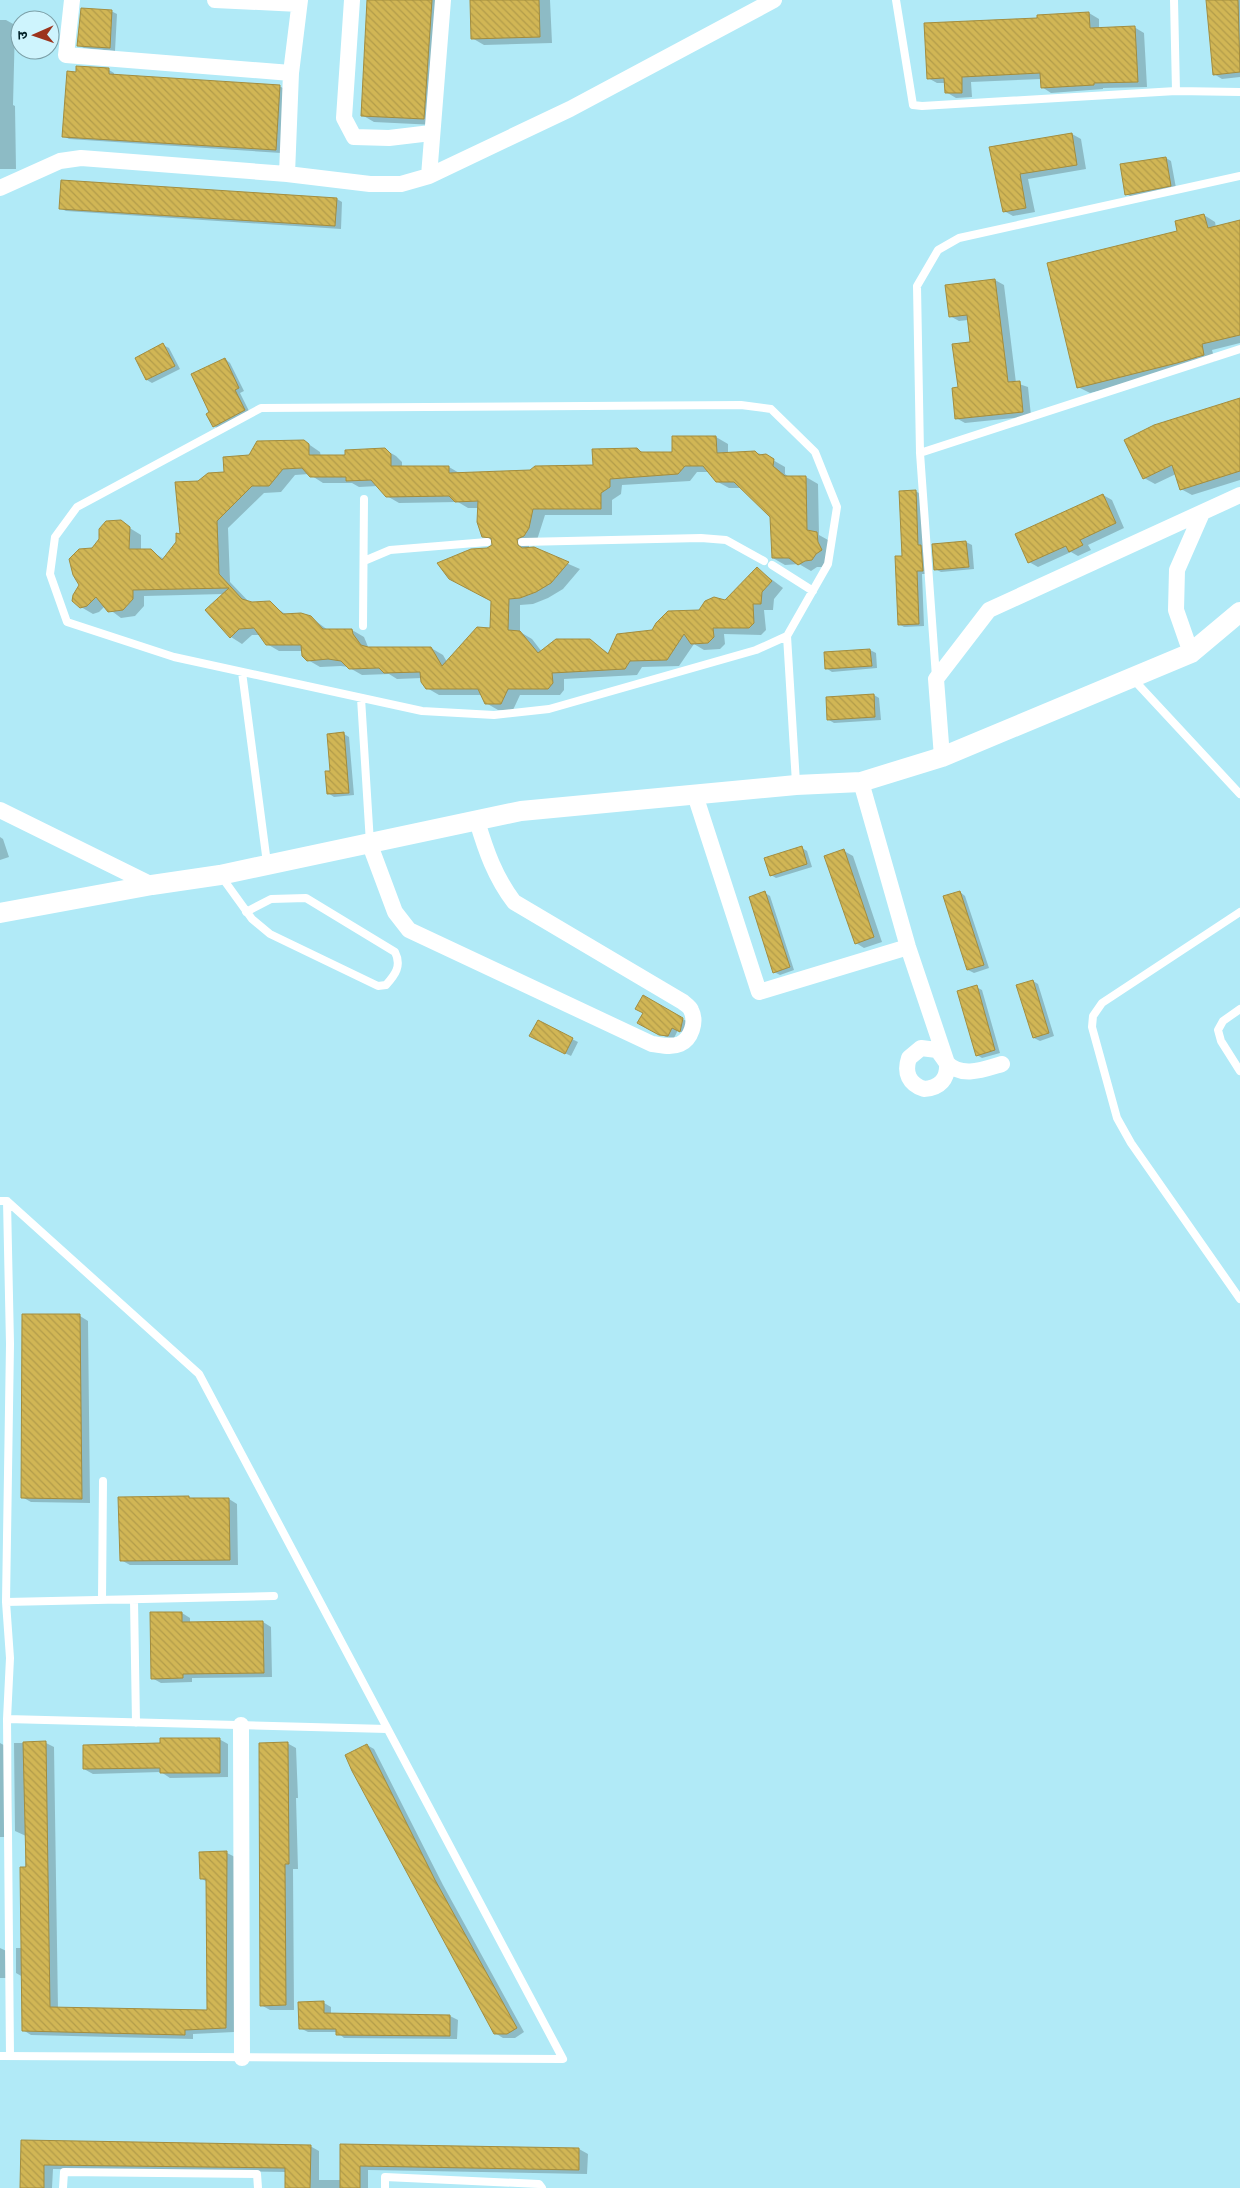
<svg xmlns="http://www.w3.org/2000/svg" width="1240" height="2188" viewBox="0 0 1240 2188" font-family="Lora,'Noto Sans Devanagari',serif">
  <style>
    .shadow { fill: #0003; fill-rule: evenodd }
    .building { fill: url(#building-back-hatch); stroke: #a38d3f; fill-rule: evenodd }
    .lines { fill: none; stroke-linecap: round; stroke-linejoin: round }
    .service { stroke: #fff; stroke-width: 8 }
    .minor { stroke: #fff; stroke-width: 16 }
    .tertiary { stroke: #fff; stroke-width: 20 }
  </style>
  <defs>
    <pattern id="building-back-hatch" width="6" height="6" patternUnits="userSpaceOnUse" patternTransform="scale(1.25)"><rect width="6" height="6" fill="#d1b655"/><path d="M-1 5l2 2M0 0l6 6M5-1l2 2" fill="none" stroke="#b29c4a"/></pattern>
  </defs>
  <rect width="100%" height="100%" fill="#b1eaf7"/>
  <path class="shadow" d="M369 0H444L435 125 374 122 362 115Z
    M471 0H550L552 43 484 45 472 38Z
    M1207 0H1240V77L1222 79 1214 74Z
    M111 11 117 14 115 51 84 48 78 45Z
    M1089 13 1099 19V29L1134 27 1144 33 1147 87 1103 88V89L1051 93 1042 87V79L971 82 972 97 956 98 946 92V83H937L928 78 1039 19 1038 17Z
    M0 20H6L15 25 13 105 15 106 16 169H0Z
    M109 70 114 73V75L279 86 285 89 281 153 69 139 64 136 77 73Z
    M1072 134 1081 139 1086 169 1028 179 1035 212 1013 216 1004 211 990 148Z
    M1166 158 1171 161 1176 188 1132 197 1126 194Z
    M337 199 342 202 341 229 66 211 60 208Z
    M1204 215 1215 222 1216 227 1240 221V343L1212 350 1215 361 1189 369 1090 393 1078 387 1179 232Z
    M995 280 1004 285 1016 383 1028 387 1031 416 965 423 956 418 959 388 971 343 968 320 959 321 950 316Z
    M163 345 169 348 180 369 152 383 147 380Z
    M225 359 230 363 244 391 240 393 250 413 220 430 214 426 208 414 210 413Z
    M1240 399V480L1192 495 1181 489 1176 474 1155 484 1144 478Z
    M716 437 728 444V453L755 452 766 456 785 467V474L789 477H806L818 484 819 535 828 540 829 550 833 557 828 560 824 567H817L811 571 799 564 785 565 773 558 772 517 742 488H729L716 481 709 472H697L690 481 622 485 621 494 612 500V515H545L536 543 529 545V549H534L580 569 563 589 548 598 533 604 520 605V632L532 639 542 652 590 641 610 654 653 632 726 602 758 569 783 588 774 599 773 610H764L766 630 761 635 724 634 725 644 720 649 704 650 694 644 679 666 642 667 637 675 564 679V690L560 695H520L513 710H498L486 703 482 695H439L427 688 422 678 397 679 389 674 362 675 348 667 341 666 320 667 308 660 303 651H279L267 644 260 635H252L242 644 231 637 224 594 144 596V606L135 616 121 618 105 606 99 612 93 614 81 607V585L93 549 120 522 141 535V551H151L164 559 181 535 198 482 225 473 250 456 304 441 320 452 321 457H347L384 449 396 456 402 462V467H449L461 474 595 467 637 449 644 453H673ZM309 474 323 483H352L359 487 378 486 387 496 399 503 458 502 468 508H479L483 536 493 541V545L488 549 492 601 491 630 447 662 443 655 431 648 369 649 364 637 352 630H328L310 617 287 615 269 603H250L230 582 228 528 264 493 281 492 295 475Z
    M915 491 921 494 928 574H922L924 626 904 627 899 624 903 557Z
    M1103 495 1112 500 1124 528 1088 545 1091 550 1078 556 1071 552 1038 567 1029 562Z
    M966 542 972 545 974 569 941 572 935 569Z
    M870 650 876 653 877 668 832 672 826 668Z
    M874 695 879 698 881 720 834 723 829 720Z
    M344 734 349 737 354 795 334 797 328 793 332 772Z
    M0 837 3 839 9 857 0 860Z
    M802 848 807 851 812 867 776 878 771 875Z
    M844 851 853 856 882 942 864 948 856 943Z
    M960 892 965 896 989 968 974 973 968 970Z
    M765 893 770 896 794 970 780 975 774 972Z
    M1033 981 1038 984 1054 1036 1040 1041 1034 1038Z
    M976 987 982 990 1000 1053 982 1058 977 1055Z
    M644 997 688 1022 685 1034 678 1030 674 1038 666 1037 639 1023 645 1013Z
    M538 1022 578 1042 571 1056 536 1039Z
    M80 1316 88 1321 90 1503 31 1502 22 1497Z
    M189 1497 192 1499H229L237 1504 238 1565H130L121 1560Z
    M182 1613 190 1618V1623L263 1622 271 1627 272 1677 192 1678V1682L161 1683 152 1678Z
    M219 1739 228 1744V1777L170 1778 161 1772 93 1774 84 1769 161 1744Z
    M0 1743 11 1749 12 1837H0Z
    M14 1743H46L54 1747 58 2009 208 2011 207 1882 201 1878 227 1853 235 1857 234 2032 193 2034V2039L31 2035 23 2030V1977L16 1973V1948H23L26 1836 15 1831Z
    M287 1743 296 1748 298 1798H296L298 1869H293L294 2010H270L261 2005Z
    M367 1745 374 1749 443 1885 524 2032 515 2038H503L495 2033Z
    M0 1948 13 1954V1978H0Z
    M324 2003 331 2007V2015L450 2016 458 2020 457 2039 344 2038 337 2032H308L300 2028Z
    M22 2141 310 2146 319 2151V2180H341V2145L579 2149 588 2154 587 2174 368 2170V2188H286V2172L53 2169 52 2188H21Z"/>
  <path class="building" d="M367 0H432L424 119 361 116Z
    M470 0H539L540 37 471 39Z
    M1206 0H1238L1240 72 1213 75Z
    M81 8 112 10 110 48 77 46Z
    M1089 12 1090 28 1135 26 1138 82 1094 83V85L1041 88 1040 73 962 77V93H945L944 78 927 79 924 23 1037 18V15Z
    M76 66 109 68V74L280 85 276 150 62 137 67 71 76 72Z
    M1072 133 1077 165 1020 174 1026 208 1003 212 989 147Z
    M1166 157 1171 186 1125 195 1120 164Z
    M61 180 337 198 335 226 59 209Z
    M1204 214 1208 228 1240 220V335L1202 344 1204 355 1177 363 1077 388 1047 263 1177 231 1175 221Z
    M995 279 1008 382 1020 381 1023 412 955 419 952 388 958 387 952 344 970 342 967 315 949 317 945 285Z
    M163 343 175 366 146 380 135 358Z
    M225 358 239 388 235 390 245 410 213 427 206 414 209 412 191 374Z
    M1240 398V471L1180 490 1172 465 1143 479 1124 440 1154 425Z
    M672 436H716L717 453 755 451 759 455 766 454 774 459 773 466 785 476H806L807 530 817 532 818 542 822 550 816 554 812 560 805 561 798 565 789 558H772L770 517 734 482H716L703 466H685L678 474 610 479V487L601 493V509H533L529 528 524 536 517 539 518 545 522 548 534 547 569 562 551 583 536 592 520 598 509 599 508 630 520 631 538 653 556 639H590L608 654 617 634 652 630 656 623 668 611 699 610 705 601 714 597 725 600 757 567 772 581 762 592 761 604H753L754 623 749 628H713L714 637 708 643 691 644 684 634 667 660 630 661 625 669 552 673 553 683 548 689H508L501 704H485L478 689H426L421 682 420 672 384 673 379 668 349 669 341 661 328 659 307 661 302 656 301 645H266L254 628 239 629 230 638 205 610 229 588 133 590V599L123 610 108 612 96 597 87 606 80 608 72 601 73 595 79 585 73 575 69 559 79 549 92 548 99 539V529L106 521 121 520 130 527 129 549H151L162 560 176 542V533L180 534 175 482 198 481 208 473 224 472 223 457 249 455 257 441 304 440 309 444V455H345V450L385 448 391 454V466H449V473L530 470 535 466 593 465 592 449 637 448 641 452H672ZM302 468 310 477H346V481L371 480 386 497 449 496 455 502 478 501 477 522 482 537 491 538 492 545 487 548 471 549 437 563 449 579 491 601 490 628 477 627 442 666 431 647H368L361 645 353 634 352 629H323L311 616 301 613 283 614 270 601 252 602 242 599 219 574 217 521 252 486H269L283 469Z
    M916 490 918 545H921L923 571H917L919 624 898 625 895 556H902L899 491Z
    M1103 494 1116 523 1080 540 1083 545 1069 552 1066 546 1028 563 1015 534Z
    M966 541 969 567 934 570 932 544Z
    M870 649 872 666 825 669 824 652Z
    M874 694 875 717 827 720 826 697Z
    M344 732 349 793 327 794 325 771H330L327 734Z
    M802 846 807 864 770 876 764 858Z
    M844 849 874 937 855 944 824 856Z
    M765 891 790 967 773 973 749 897Z
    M960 891 984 965 967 970 943 896Z
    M1033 980 1049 1033 1033 1038 1016 985Z
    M977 985 995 1050 976 1056 957 991Z
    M643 995 683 1018 680 1032 672 1028 668 1036 659 1035 637 1023 643 1013 635 1009Z
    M538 1020 573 1038 565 1054 529 1036Z
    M22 1314H80L82 1499 21 1498Z
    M189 1496V1498H229L230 1560 120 1561 118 1497Z
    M150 1612H182V1622L263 1621 264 1673 183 1674V1678L151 1679Z
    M160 1738H220V1773H160V1768L83 1769V1745L160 1743Z
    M46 1741 50 2007 207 2010 206 1879H200L199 1852 227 1851 226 2028 185 2030V2035L22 2031 20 1867H26L23 1742Z
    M288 1742 289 1864H285L286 2005 260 2006 259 1743Z
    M367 1744 435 1880 517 2028 507 2034H494L352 1771 345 1755Z
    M324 2001V2013L450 2015V2036L336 2035V2029H299L298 2002Z
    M21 2140 311 2145 310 2188H285V2168L44 2165V2188H20Z
    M340 2144 579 2148V2170L360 2166V2188H340Z"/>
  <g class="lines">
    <path class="service" d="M896 0 913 105 922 106 1176 91 1240 92
      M1174 0 1176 91
      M741 405 771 409 815 452 837 507 828 564 787 636 756 650 549 709 494 715 422 711 174 657 67 622 50 574 55 537 77 507 261 408Z
      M920 453 1240 349
      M522 542 701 538 726 540 764 561
      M364 561 390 550 487 542
      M772 565 813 591
      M363 626 364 499
      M787 636 796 783
      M242 672 267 863
      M936 677 920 453 917 286 938 250 959 238 1240 176
      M1133 679 1240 794
      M361 698 370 843
      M221 876 252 919 270 934 378 986 386 985C395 975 402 966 395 952L306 898 271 899 246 912
      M1240 912 1102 1003 1093 1016 1092 1027 1117 1118 1131 1143 1240 1299
      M1240 1009 1223 1021 1218 1030 1221 1041 1240 1071
      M0 1201H7L199 1374 563 2059 0 2056
      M7 1201 10 1344 6 1602 10 1658 7 1719 10 2056
      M102 1600 103 1481
      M134 1600 136 1723
      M6 1602 274 1596
      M7 1719 387 1729
      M63 2188 64 2172 257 2174 258 2188
      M385 2188V2177L539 2184 542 2188"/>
    <path class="minor" d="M72 0 66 55 291 73
      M215 0 299 4
      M352 0 344 118 354 137 389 138 431 133
      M287 174 291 73 300 0
      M429 176 443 0
      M0 188 60 161 81 158 287 174 370 184H401L429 176 570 109 774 0
      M1191 653 1176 610 1177 570 1202 513
      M942 757 936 679 989 610 1240 495
      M861 782 908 947 947 1063C948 1079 940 1088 924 1089 909 1084 904 1073 909 1058L921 1048 937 1050C941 1054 943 1058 946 1062 961 1079 985 1069 1002 1064
      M695 795 759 992 908 947
      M0 810 152 885
      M370 845 395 912 409 930 652 1044C661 1045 671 1048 680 1044 691 1039 697 1022 691 1010 690 1007 685 1004 683 1002L514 902C495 877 486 851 477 821
      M241 1725 242 2058"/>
    <path class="tertiary" d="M0 913 152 885 220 875 521 811 796 785 861 782 942 757 1191 653 1240 612"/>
  </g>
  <g transform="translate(35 35) rotate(268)"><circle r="24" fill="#cef4fd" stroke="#7c9fa7"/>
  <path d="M0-4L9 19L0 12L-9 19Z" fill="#9c331c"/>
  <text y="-8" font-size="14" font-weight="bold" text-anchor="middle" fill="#002027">उ</text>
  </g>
</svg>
